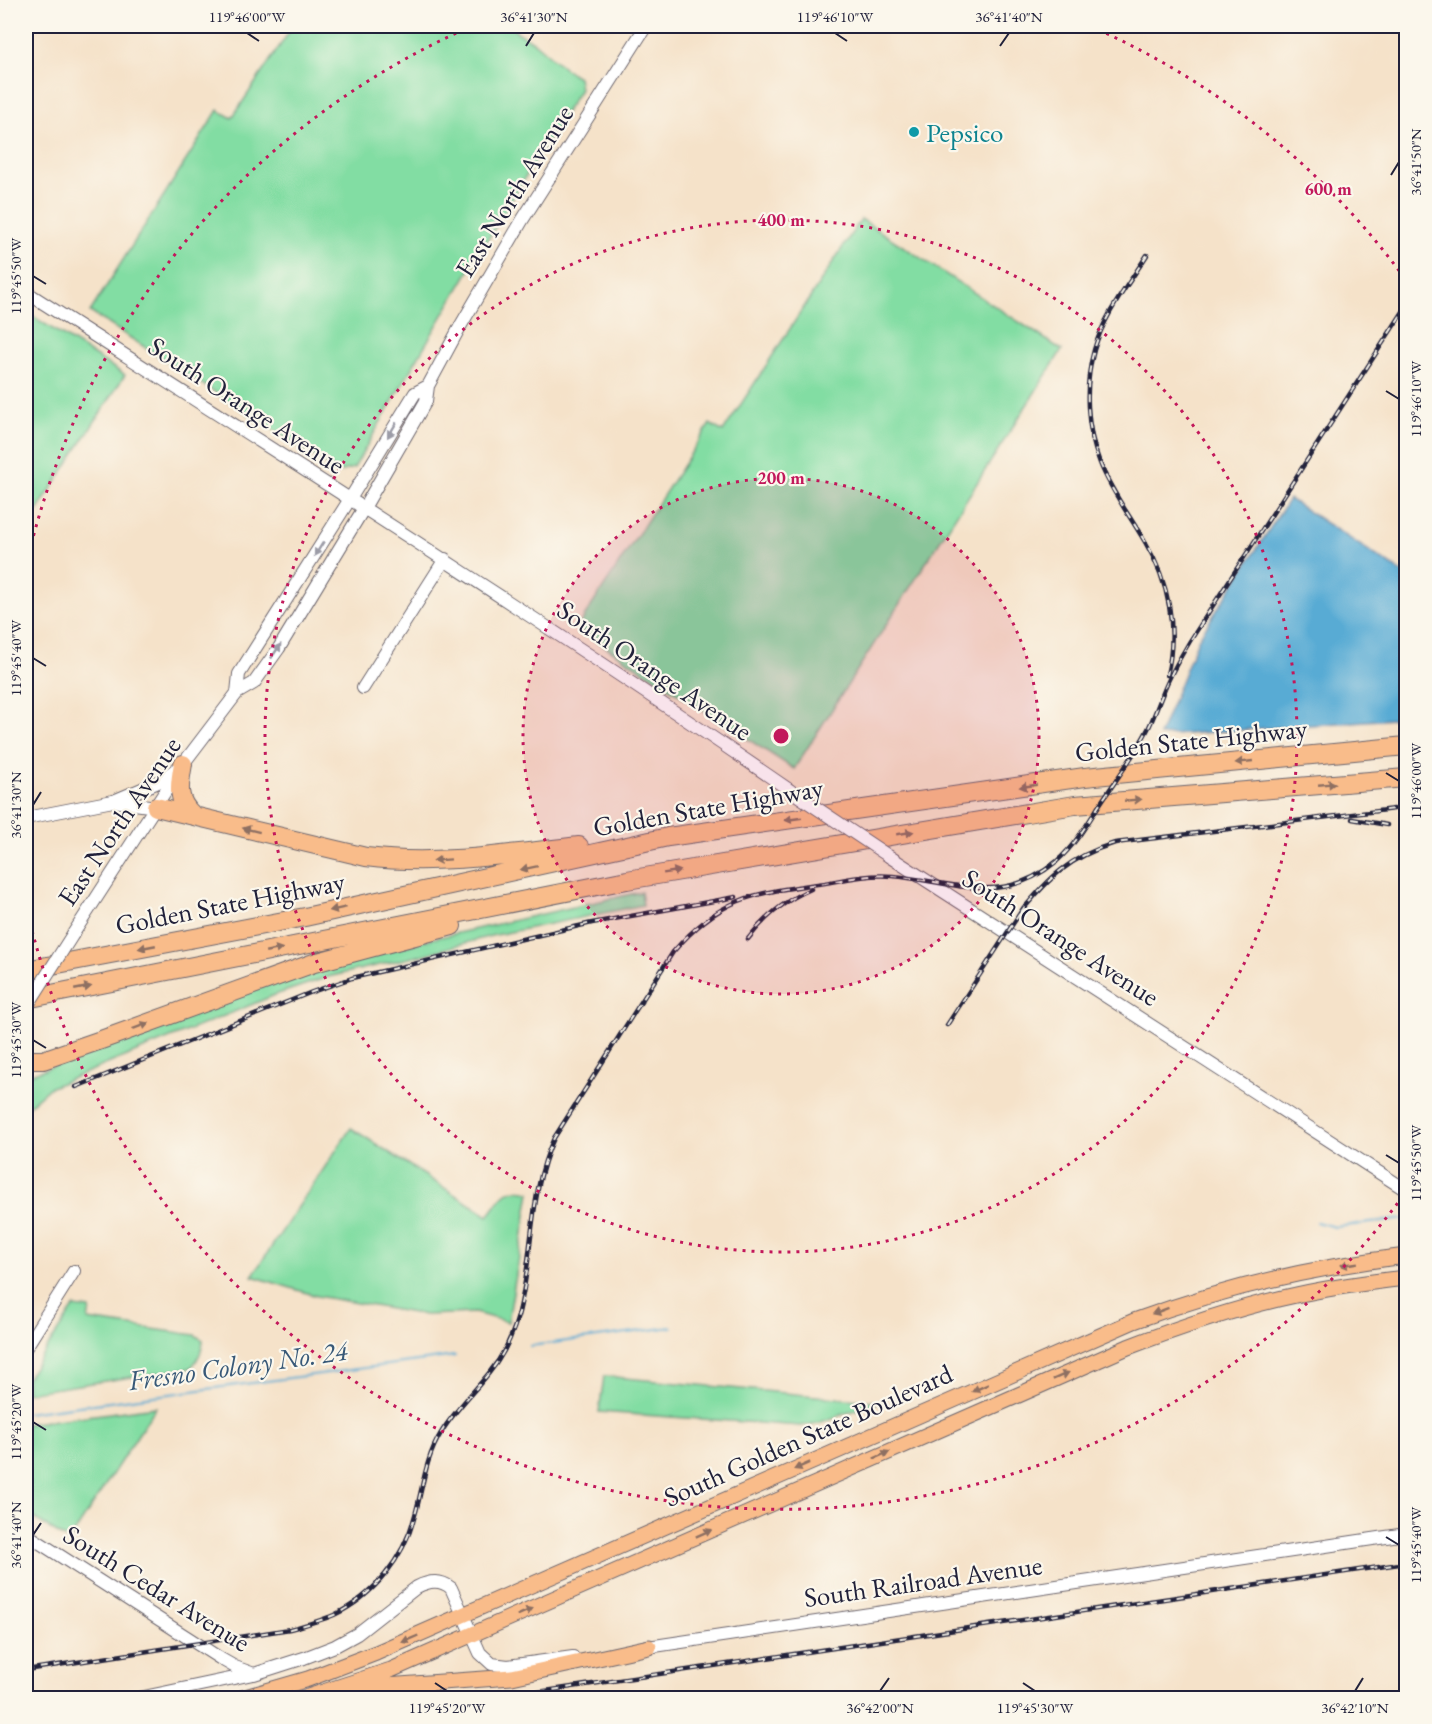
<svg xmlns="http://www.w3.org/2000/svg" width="1432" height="1724" viewBox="0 0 1432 1724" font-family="'EB Garamond',serif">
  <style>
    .green { fill: #82dda3; stroke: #52806f; stroke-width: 1.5 }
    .water { fill: #59abd4; stroke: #3e6688; stroke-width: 1.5 }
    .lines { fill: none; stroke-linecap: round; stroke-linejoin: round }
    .stream { stroke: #59abd4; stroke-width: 2 }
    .minor-casing { stroke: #6c656d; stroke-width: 14 }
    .major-casing { stroke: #6c656d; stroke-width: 17 }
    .highway-casing { stroke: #6c656d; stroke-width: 20 }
    .minor { stroke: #fff; stroke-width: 12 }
    .major { stroke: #f9bc8a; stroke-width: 15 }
    .highway { stroke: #f9bc8a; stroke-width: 18 }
    .rail-casing { stroke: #22223b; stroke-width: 4.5 }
    .rail { stroke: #fbf7ec; stroke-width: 2; stroke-dasharray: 7; stroke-linecap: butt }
    .minor-bridge-casing { stroke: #6c656d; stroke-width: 14; stroke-linecap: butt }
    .minor-bridge { stroke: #fff; stroke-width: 12 }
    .oneway { fill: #9c9ca7 }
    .oneway2 { fill: #8e6f62 }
    .ticks { fill: none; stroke: #22223b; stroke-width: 2 }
    .ring { fill: none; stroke: #c2185b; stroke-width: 3; stroke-dasharray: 3 6 }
    .culture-dot { fill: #0f9aa8; stroke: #fbf7ec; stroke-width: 2 }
    .labels { text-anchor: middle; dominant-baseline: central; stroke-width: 4.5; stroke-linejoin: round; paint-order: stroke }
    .culture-label { font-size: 27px; fill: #0d838f; stroke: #fbf7ec; text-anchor: start }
    .street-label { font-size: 27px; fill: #22223b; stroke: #fbf7ec }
    .water-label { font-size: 28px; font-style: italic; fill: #385978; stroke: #fbf7ec }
    .centre { fill: #c2185b; stroke: #fbf7ec; stroke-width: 3 }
    .ring-label { font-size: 18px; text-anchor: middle; font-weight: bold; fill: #c2185b; stroke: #fbf7ec; stroke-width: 4.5; stroke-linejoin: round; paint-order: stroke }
    .neatline { fill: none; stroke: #22223b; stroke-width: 2 }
    .ticks-label { font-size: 15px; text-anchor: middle; fill: #22223b }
  </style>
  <rect width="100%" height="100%" fill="#fbf7ec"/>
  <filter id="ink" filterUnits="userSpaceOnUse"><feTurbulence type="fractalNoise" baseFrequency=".0167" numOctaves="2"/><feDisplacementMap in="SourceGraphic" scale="12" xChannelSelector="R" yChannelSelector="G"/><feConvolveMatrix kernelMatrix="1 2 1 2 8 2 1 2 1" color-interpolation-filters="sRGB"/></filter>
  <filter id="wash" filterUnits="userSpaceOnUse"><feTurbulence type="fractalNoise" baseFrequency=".008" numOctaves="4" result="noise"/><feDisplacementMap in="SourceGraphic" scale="24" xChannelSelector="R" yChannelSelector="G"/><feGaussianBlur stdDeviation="1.35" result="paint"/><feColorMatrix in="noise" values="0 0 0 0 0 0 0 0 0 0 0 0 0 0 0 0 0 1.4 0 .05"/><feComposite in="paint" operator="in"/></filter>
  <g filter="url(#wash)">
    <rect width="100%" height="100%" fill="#f5e2c9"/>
    <path class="green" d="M293 26H508L535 43 565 69 578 77 580 89C501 214 427 341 354 468L339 472 90 312 218 110 232 118Z
      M861 219 1062 350 794 769 577 628 710 424 723 432Z
      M26 312 125 375 26 528Z
      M641 892 643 905 491 936 418 956 328 977 275 995 49 1088 26 1108V1076L270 983 431 939Z
      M351 1128 488 1216C503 1199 503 1185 530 1192L508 1322 475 1313 425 1315 317 1296 252 1276Z
      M74 1307 90 1309 88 1320 195 1335 203 1340C203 1350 197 1361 191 1368L26 1393V1379Z
      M604 1376 879 1402 818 1423 801 1426 599 1412Z
      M156 1407 69 1541 26 1513V1424Z"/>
    <path class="water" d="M1289 499 1406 575V718L1159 736 1198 639Z"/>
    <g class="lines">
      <path class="stream" d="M1316 1222 1335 1227 1406 1219
        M530 1346 672 1327
        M26 1413 455 1356"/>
    </g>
  </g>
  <g filter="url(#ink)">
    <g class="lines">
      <defs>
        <path id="minor" d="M26 292C281 455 538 617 788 789
          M363 688 445 559
          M237 693 239 674 350 499 415 393 428 386
          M116 800 156 783 178 768
          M26 818 113 801 156 807
          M890 857 1406 1190
          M73 934 183 764 237 693 254 683 279 648 364 508 426 401 428 386 461 325 523 219 646 26
          M26 1347 74 1271
          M26 1534 221 1659 235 1667 254 1674 304 1658 335 1646 357 1634 417 1587C429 1581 440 1579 451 1588L480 1653 492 1664 508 1666 573 1657
          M641 1648 1406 1534
          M139 1698 253 1674"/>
        <path id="major" d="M358 1688 512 1677 649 1647
          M242 1698 308 1679 376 1653 1134 1321C1223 1288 1313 1267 1406 1256
          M305 1698 391 1670 1128 1347C1183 1326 1239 1307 1296 1295 1333 1287 1370 1282 1406 1278"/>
        <path id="highway" d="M183 764C179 785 176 800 193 815
          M156 807 366 857C437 866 508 854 579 846
          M26 970 305 917 668 837 1085 777 1406 746
          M26 999 627 880 1075 805 1406 778
          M26 1060H43L101 1040 314 963 452 926"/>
      </defs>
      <use href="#minor" class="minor-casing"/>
      <use href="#major" class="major-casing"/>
      <use href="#highway" class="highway-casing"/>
      <use href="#minor" class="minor"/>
      <use href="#major" class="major"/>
      <use href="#highway" class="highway"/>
      <defs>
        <path id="rail" d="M1147 255C1128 285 1104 315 1094 350 1084 386 1086 428 1100 463 1111 491 1130 516 1145 542 1169 582 1178 629 1167 675
          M1352 819 1387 825
          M1020 913C1049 878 1069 857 1115 843L1394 809
          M748 939C765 917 785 900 811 889
          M947 1025 1024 907
          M76 1087 312 992 352 978 592 923 736 897
          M26 1670 290 1629C305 1625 320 1621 334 1615 374 1596 404 1558 415 1515 423 1487 425 1459 441 1433 454 1411 473 1393 489 1373 503 1356 512 1337 518 1316 534 1258 528 1193 554 1138L673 952C721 896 755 893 825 883 847 879 870 874 892 876 954 881 1001 908 1057 861 1074 846 1086 826 1098 807 1115 781 1135 755 1149 727 1157 710 1162 693 1170 677 1176 664 1183 653 1190 641L1406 307
          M498 1698 1406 1563"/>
      </defs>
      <use href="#rail" class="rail-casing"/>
      <use href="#rail" class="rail"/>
      <defs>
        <path id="minor-bridge" d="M788 789 890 857
          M26 1008 73 934"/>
      </defs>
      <use href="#minor-bridge" class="minor-bridge-casing"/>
      <use href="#minor-bridge" class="minor-bridge"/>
    </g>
    <defs><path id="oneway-solid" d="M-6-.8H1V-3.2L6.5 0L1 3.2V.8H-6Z" transform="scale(1.5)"/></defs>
    <g class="oneway">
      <use href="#oneway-solid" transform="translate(392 430) rotate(121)"/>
      <use href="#oneway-solid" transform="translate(319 549) rotate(122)"/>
      <use href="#oneway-solid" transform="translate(276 651) rotate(-56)"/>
    </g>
    <g class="oneway2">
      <use href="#oneway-solid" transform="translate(1244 762) rotate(174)"/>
      <use href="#oneway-solid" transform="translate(1327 784) rotate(-5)"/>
      <use href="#oneway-solid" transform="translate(1028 786) rotate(172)"/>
      <use href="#oneway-solid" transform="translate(1133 800) rotate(-5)"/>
      <use href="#oneway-solid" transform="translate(793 819) rotate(172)"/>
      <use href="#oneway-solid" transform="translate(251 830) rotate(-166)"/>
      <use href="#oneway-solid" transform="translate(905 833) rotate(-9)"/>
      <use href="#oneway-solid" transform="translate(442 860) rotate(176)"/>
      <use href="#oneway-solid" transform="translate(529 868) rotate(168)"/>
      <use href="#oneway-solid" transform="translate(672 872) rotate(-9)"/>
      <use href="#oneway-solid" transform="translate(338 909) rotate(168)"/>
      <use href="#oneway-solid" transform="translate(147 947) rotate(169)"/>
      <use href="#oneway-solid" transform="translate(274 950) rotate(-11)"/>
      <use href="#oneway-solid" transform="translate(83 988) rotate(-11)"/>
      <use href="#oneway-solid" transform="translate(141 1026) rotate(-20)"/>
      <use href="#oneway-solid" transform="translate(1349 1264) rotate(171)"/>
      <use href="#oneway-solid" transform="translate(1160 1311) rotate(160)"/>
      <use href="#oneway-solid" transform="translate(1061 1376) rotate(-24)"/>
      <use href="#oneway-solid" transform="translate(980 1388) rotate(156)"/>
      <use href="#oneway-solid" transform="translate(882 1455) rotate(-24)"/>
      <use href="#oneway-solid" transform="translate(802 1466) rotate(156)"/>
      <use href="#oneway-solid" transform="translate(704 1533) rotate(-24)"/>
      <use href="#oneway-solid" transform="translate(525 1612) rotate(-24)"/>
      <use href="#oneway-solid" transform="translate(410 1639) rotate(157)"/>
    </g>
  </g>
  <path class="ticks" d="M247 33 259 41M835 33 847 41M526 46 534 33M1000 46 1009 33M1391 175 1399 162M33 276 46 284M1386 391 1399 399M33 658 46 666M1386 773 1399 781M33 805 41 792M33 1040 46 1048M1386 1155 1399 1163M33 1422 46 1430M33 1535 41 1523M1386 1537 1399 1545M435 1683 447 1691M1023 1683 1035 1691M880 1691 889 1678M1355 1691 1363 1678"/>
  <circle cx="781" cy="736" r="258" fill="#c2185b" fill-opacity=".12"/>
  <g class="ring">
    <circle cx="781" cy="736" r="258"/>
    <circle cx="781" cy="736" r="516"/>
    <path d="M1403 1196A774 774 0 0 1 27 910M27 562A774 774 0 0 1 472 26M1090 26A774 774 0 0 1 1403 276"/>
  </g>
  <circle class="culture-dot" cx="914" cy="132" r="6"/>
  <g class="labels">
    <g class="culture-label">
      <text x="926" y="132">Pepsico</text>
    </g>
    <g class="street-label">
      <text transform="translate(514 191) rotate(-58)">East North Avenue</text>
      <text transform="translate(247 405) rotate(33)">South Orange Avenue</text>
      <text transform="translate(655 670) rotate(34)">South Orange Avenue</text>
      <text transform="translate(1191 740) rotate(-6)">Golden State Highway</text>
      <text transform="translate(708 807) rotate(-10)">Golden State Highway</text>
      <text transform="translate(119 821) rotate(-56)">East North Avenue</text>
      <text transform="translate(230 903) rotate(-11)">Golden State Highway</text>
      <text transform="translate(1061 937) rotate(33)">South Orange Avenue</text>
      <text transform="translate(808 1435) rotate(-24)">South Golden State Boulevard</text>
      <text transform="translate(923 1581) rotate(-8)">South Railroad Avenue</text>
      <text transform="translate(157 1588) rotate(32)">South Cedar Avenue</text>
    </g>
    <g class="water-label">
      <text transform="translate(238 1365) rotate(-8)">Fresno Colony No. 24</text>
    </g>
  </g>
  <circle cx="781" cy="736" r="9" class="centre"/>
  <g class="ring-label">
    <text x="1328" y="195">600 m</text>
    <text x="781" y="226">400 m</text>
    <text x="781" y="484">200 m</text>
  </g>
  <rect width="1432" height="1724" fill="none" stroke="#fbf7ec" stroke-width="66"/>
  <rect x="33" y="33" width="1366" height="1658" class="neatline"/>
  <g class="ticks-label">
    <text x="247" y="22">119°46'00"W</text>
    <text x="534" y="22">36°41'30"N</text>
    <text x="835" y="22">119°46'10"W</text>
    <text x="1009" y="22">36°41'40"N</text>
    <text transform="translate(1416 162) rotate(-90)" y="5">36°41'50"N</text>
    <text transform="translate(16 276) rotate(-90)" y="5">119°45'50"W</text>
    <text transform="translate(1416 399) rotate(-90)" y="5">119°46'10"W</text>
    <text transform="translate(16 658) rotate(-90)" y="5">119°45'40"W</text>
    <text transform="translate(1416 781) rotate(-90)" y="5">119°46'00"W</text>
    <text transform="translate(16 805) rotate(-90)" y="5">36°41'30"N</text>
    <text transform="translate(16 1040) rotate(-90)" y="5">119°45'30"W</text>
    <text transform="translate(1416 1163) rotate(-90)" y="5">119°45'50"W</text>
    <text transform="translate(16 1422) rotate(-90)" y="5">119°45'20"W</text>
    <text transform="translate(16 1535) rotate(-90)" y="5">36°41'40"N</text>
    <text transform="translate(1416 1545) rotate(-90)" y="5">119°45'40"W</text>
    <text x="447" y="1713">119°45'20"W</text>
    <text x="880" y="1713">36°42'00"N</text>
    <text x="1035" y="1713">119°45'30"W</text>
    <text x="1355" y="1713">36°42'10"N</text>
  </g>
</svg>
